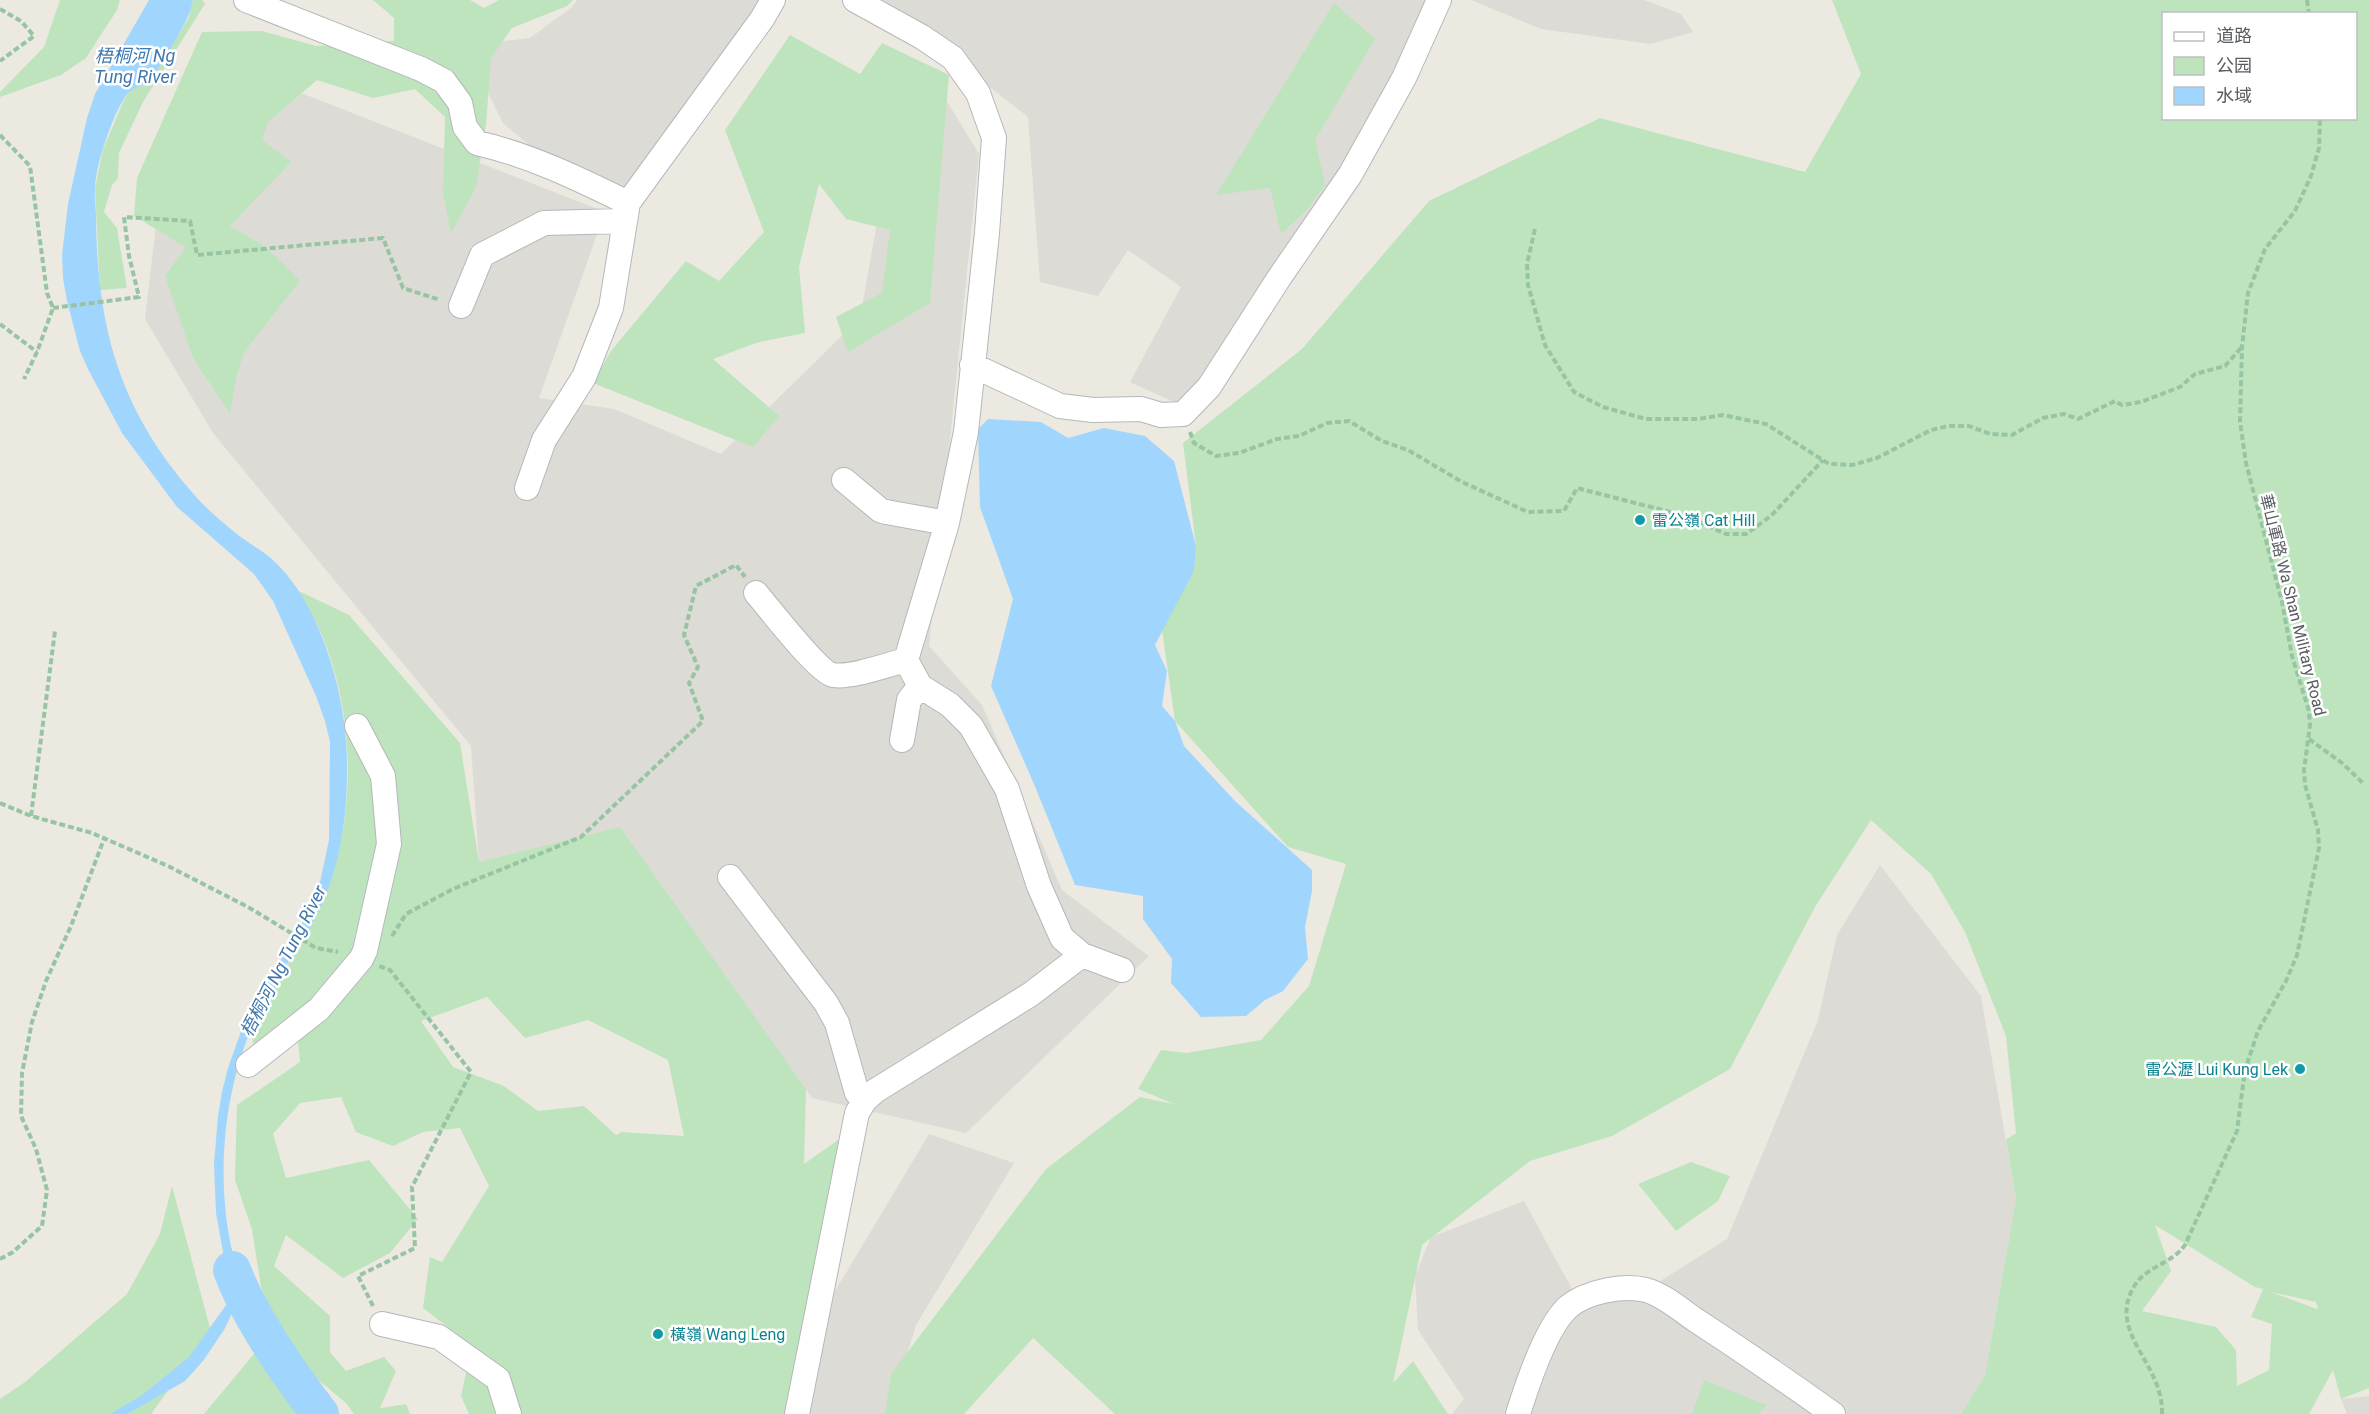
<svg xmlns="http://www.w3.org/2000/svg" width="2369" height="1414" viewBox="0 0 2369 1414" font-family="Roboto,'Noto Sans SC',sans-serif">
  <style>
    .industrial { fill: #dddbd5 }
    .green { fill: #bee4bd; fill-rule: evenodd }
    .water { fill: #a0d6fd }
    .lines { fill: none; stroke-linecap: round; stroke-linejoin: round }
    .river { stroke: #a0d6fd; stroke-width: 38 }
    .minor-casing { stroke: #b4b7bb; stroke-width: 26 }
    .path { stroke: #97c4a2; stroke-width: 4; stroke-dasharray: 6 3; stroke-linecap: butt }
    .minor { stroke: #fff; stroke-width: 24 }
    .culture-dot { fill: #0f9aa8; stroke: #fff; stroke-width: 2 }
    .labels { text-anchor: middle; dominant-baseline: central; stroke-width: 5; stroke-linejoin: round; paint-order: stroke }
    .culture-label { font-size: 16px; fill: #0d838f; stroke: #fff; text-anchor: start }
    .street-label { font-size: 16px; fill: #595d61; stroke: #fff }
    .water-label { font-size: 18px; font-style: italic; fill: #3f78ae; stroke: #fff }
  </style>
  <rect width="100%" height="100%" fill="#ece9e1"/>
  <path class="industrial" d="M577 0H771L628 203 556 168 503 123 476 69 486 43 530 38 572 7Z
    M842 0H1430L1347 180 1180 405 1130 382 1181 287 1128 250 1098 296 1040 282 1028 117 948 54Z
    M1471 0H1644L1681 14 1693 32 1651 44 1541 29Z
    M258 76 605 212 539 398 614 409 721 454 860 318 902 83 940 90 979 154 929 646 982 705 1062 890 1149 956 966 1133 812 1098 620 828 479 863 471 746 213 433 145 319 163 165Z
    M1880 865 1981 996 2016 1199 1985 1375 1961 1414H1452L1464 1399 1418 1330 1415 1276 1431 1237 1524 1201 1579 1302 1646 1290 1727 1239 1818 1020 1837 935Z
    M929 1134 1014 1163 916 1325 889 1414H802L828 1303Z
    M2369 1396V1414H2347L2341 1399Z"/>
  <path class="green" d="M60 0H120L117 10 86 58 61 75 0 97V92L44 47Z
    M193 0H202L205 4 143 102 119 153 118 178 112 185 104 212 117 228 127 288 100 290 95 188 103 149 124 100 131 89 149 82 189 17Z
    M373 0H470L484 8 499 0H573L567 6 512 28 491 58 486 125 476 187 451 233 443 193 445 117 415 89 373 98 317 80 268 122 262 140 291 162 230 226 266 247 300 281 244 352 236 378 230 414 193 358 165 276 186 247 134 216 137 178 202 32 262 31 316 46 394 41V18Z
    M1832 0H2369V1388L2341 1399 2333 1370 2309 1414H1961L1985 1375 2016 1199 2006 1140 2016 1133 2006 1036 1965 932 1931 874 1871 820 1815 907 1730 1069 1612 1136 1530 1161 1422 1245 1393 1383 1413 1361 1448 1414H1115L1033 1338 964 1414H885L891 1374 1046 1169 1140 1097 1174 1104 1138 1089 1161 1050 1187 1053 1261 1040 1309 986 1346 864 1288 847 1175 721 1162 630 1196 546 1183 443 1302 349 1429 201 1600 118 1805 172 1861 74ZM2164 14H2356V118H2164ZM2155 1225 2255 1287 2263 1289 2251 1317 2272 1324 2269 1370 2237 1386 2236 1350 2216 1327 2142 1311 2171 1271ZM2271 1292 2316 1302 2318 1308 2317 1309Z
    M1334 3 1375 39 1315 140 1325 185 1305 212 1281 234 1270 188 1216 195Z
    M790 35 860 74 882 43 949 75 930 303 848 352 836 317 882 293 890 230 846 219 819 184 799 267 805 333 759 342 713 359 779 416 753 447 593 383 611 351 686 261 719 281 764 232 725 130Z
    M299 591 349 615 460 743 479 862 620 827 806 1089 804 1164 838 1140 859 1152 804 1414H469L461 1396 469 1358 475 1348 423 1308 430 1257 442 1262 489 1186 460 1128 423 1132 393 1146 356 1132 341 1097 300 1103 273 1134 286 1178 369 1160 418 1219 390 1253 343 1278 286 1235 274 1266 330 1316V1352L346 1371 384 1357 396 1371 380 1408 406 1404 410 1414H354L346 1403 305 1369 278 1330 261 1287 252 1229 235 1180 237 1105 300 1062 298 1041 253 1046C253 1039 251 1031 253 1024 266 989 294 959 311 926 357 841 359 724 322 635 315 620 306 605 299 591ZM487 997 525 1038 588 1020 668 1060 684 1136 622 1132 616 1135 584 1106 538 1111 504 1086 453 1067 421 1021Z
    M1691 1162 1730 1176 1718 1201 1676 1231 1638 1184Z
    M172 1186 211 1332 151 1414H0V1399L25 1382 127 1294 160 1234Z
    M268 1337 295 1381 320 1414H204Z
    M1704 1380 1767 1405 1758 1414H1692Z"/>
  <path class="water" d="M149 0H193C192 5 191 10 189 14 186 23 154 78 148 82 142 87 135 86 129 92 114 109 96 164 95 187 94 197 96 207 96 216 97 325 118 407 191 491 206 509 226 526 245 540 255 547 266 553 274 561 322 606 347 698 347 762 348 820 339 879 309 930 290 961 267 991 253 1024 224 1093 216 1173 231 1246 236 1267 246 1287 255 1306V1314L248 1311 240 1297 224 1330 203 1361 185 1381 127 1414H110L141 1396 189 1357 236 1291 228 1277 226 1268 216 1213 214 1164 218 1116 222 1092 228 1068 244 1023 306 916 320 882 329 840 330 742 325 721 316 696 273 601 254 574 177 507 122 433 88 369 80 351 67 301 63 278 62 255 68 204 87 118 95 94Z
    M988 419 1041 422 1068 438 1104 428 1145 436 1174 461 1196 546 1194 571 1155 645 1167 671 1162 706 1175 721 1184 746 1235 801 1312 870V891L1305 927 1308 959 1283 991 1265 1000 1246 1016 1201 1017 1171 983 1172 959 1143 919V896L1075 885 1034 784 991 686 1013 599 980 507 978 429Z"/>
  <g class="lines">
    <path class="river" d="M232 1270C249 1316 290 1375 320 1414"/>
    <defs>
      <path id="minor" d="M246 0 421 69 444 81 460 103 465 127 477 143C530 155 579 179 628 203
        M855 0 922 37 953 58 978 93 994 138 987 233 966 432 947 523 906 660 920 686 950 705 971 726 1007 789 1039 886 1062 938 1082 955 1122 970
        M461 306 482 255 544 223 623 221
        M972 365 1060 406 1093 410 1141 409 1161 415 1183 414 1209 387 1279 278 1350 175 1404 78 1439 0
        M844 480 880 510 886 512 947 523
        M527 488 544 440 584 377 611 308 628 203 762 19 773 0
        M756 593C769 608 818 672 833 675 852 678 886 665 906 660
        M902 740 909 700 920 686
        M730 877 826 1003 837 1023 857 1093 865 1100
        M248 1065 319 1009 361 959 365 951 389 844 383 776 357 726
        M382 1324 439 1337 498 1379 509 1414
        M797 1414 857 1113 865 1100 875 1091 1031 994 1082 955
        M1518 1414C1527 1385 1546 1327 1568 1307 1586 1292 1623 1284 1646 1290 1664 1295 1682 1311 1697 1321 1743 1351 1788 1382 1833 1414"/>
    </defs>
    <use href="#minor" class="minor-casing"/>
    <path class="path" d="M2307 0 2309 14
      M0 9 21 21 34 36 0 61
      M0 135 30 166 47 293 53 308 37 352 24 379
      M1535 229 1527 264 1528 285 1545 345 1574 392 1603 407 1646 419H1698L1723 415 1766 424 1829 464 1852 465 1877 458 1931 430 1948 426H1969L1990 434 2012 435 2043 418 2064 414 2078 419 2115 401 2122 405 2141 402 2180 387 2195 374 2225 366 2241 348
      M53 308 139 297 129 256 124 217 190 221 197 255 383 238 403 288 440 300
      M0 324 37 352
      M1190 432 1194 443 1216 456 1239 453 1277 439 1299 436 1327 423 1349 421 1382 441 1408 450 1462 482 1528 512 1564 511 1577 488 1686 516 1726 534H1746L1771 516 1823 460
      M2309 739 2342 763 2364 784
      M0 803 31 816 92 833 168 866 248 907 316 948 338 952
      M31 816 55 631
      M392 936 406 914 453 889 581 837 703 721 689 683 698 667 684 635 696 586 736 565 745 577
      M0 1259 13 1252 42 1226 47 1190 36 1149 21 1116 22 1073 32 1022 46 981 71 926 104 839
      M373 1306 358 1276 415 1248 412 1187 471 1072 390 970 379 966
      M2162 1414C2164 1363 2105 1332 2135 1285 2147 1266 2173 1263 2185 1245L2237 1131 2245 1070 2258 1031 2286 981 2297 955 2319 848 2318 830 2305 785 2304 770 2310 725 2309 711 2292 656 2282 602 2246 463 2240 422 2242 347 2248 293 2265 249 2295 211 2311 176 2319 148 2320 118"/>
    <use href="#minor" class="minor"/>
  </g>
  <g class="culture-dot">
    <circle cx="1640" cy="520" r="6"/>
    <circle cx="2300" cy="1069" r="6"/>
    <circle cx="658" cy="1334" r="6"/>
  </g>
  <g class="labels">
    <g class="culture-label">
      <text x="1652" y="520">雷公嶺 Cat Hill</text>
      <text x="2288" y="1069" text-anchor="end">雷公瀝 Lui Kung Lek</text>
      <text x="670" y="1334">橫嶺 Wang Leng</text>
    </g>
    <g class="street-label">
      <text transform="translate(2293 605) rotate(76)">華山軍路 Wa Shan Military Road</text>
    </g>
    <g class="water-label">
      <text x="135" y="55">梧桐河 Ng<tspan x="135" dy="21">Tung River</tspan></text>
      <text transform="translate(283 961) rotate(-63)">梧桐河 Ng Tung River</text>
    </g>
  </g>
  <rect x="2162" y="12" width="195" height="108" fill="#ffffff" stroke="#bdbec0" stroke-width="1.5"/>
  <rect x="2174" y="32" width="30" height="9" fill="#ffffff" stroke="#bdbec0" stroke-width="1.5"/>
  <text x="2216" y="42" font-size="18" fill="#595d61">道路</text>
  <rect x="2174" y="57" width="30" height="18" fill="#bee4bd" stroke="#bdbec0" stroke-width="1.5"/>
  <text x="2216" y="72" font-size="18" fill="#595d61">公园</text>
  <rect x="2174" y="87" width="30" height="18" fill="#a0d6fd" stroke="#bdbec0" stroke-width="1.5"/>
  <text x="2216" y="102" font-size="18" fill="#595d61">水域</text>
</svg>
